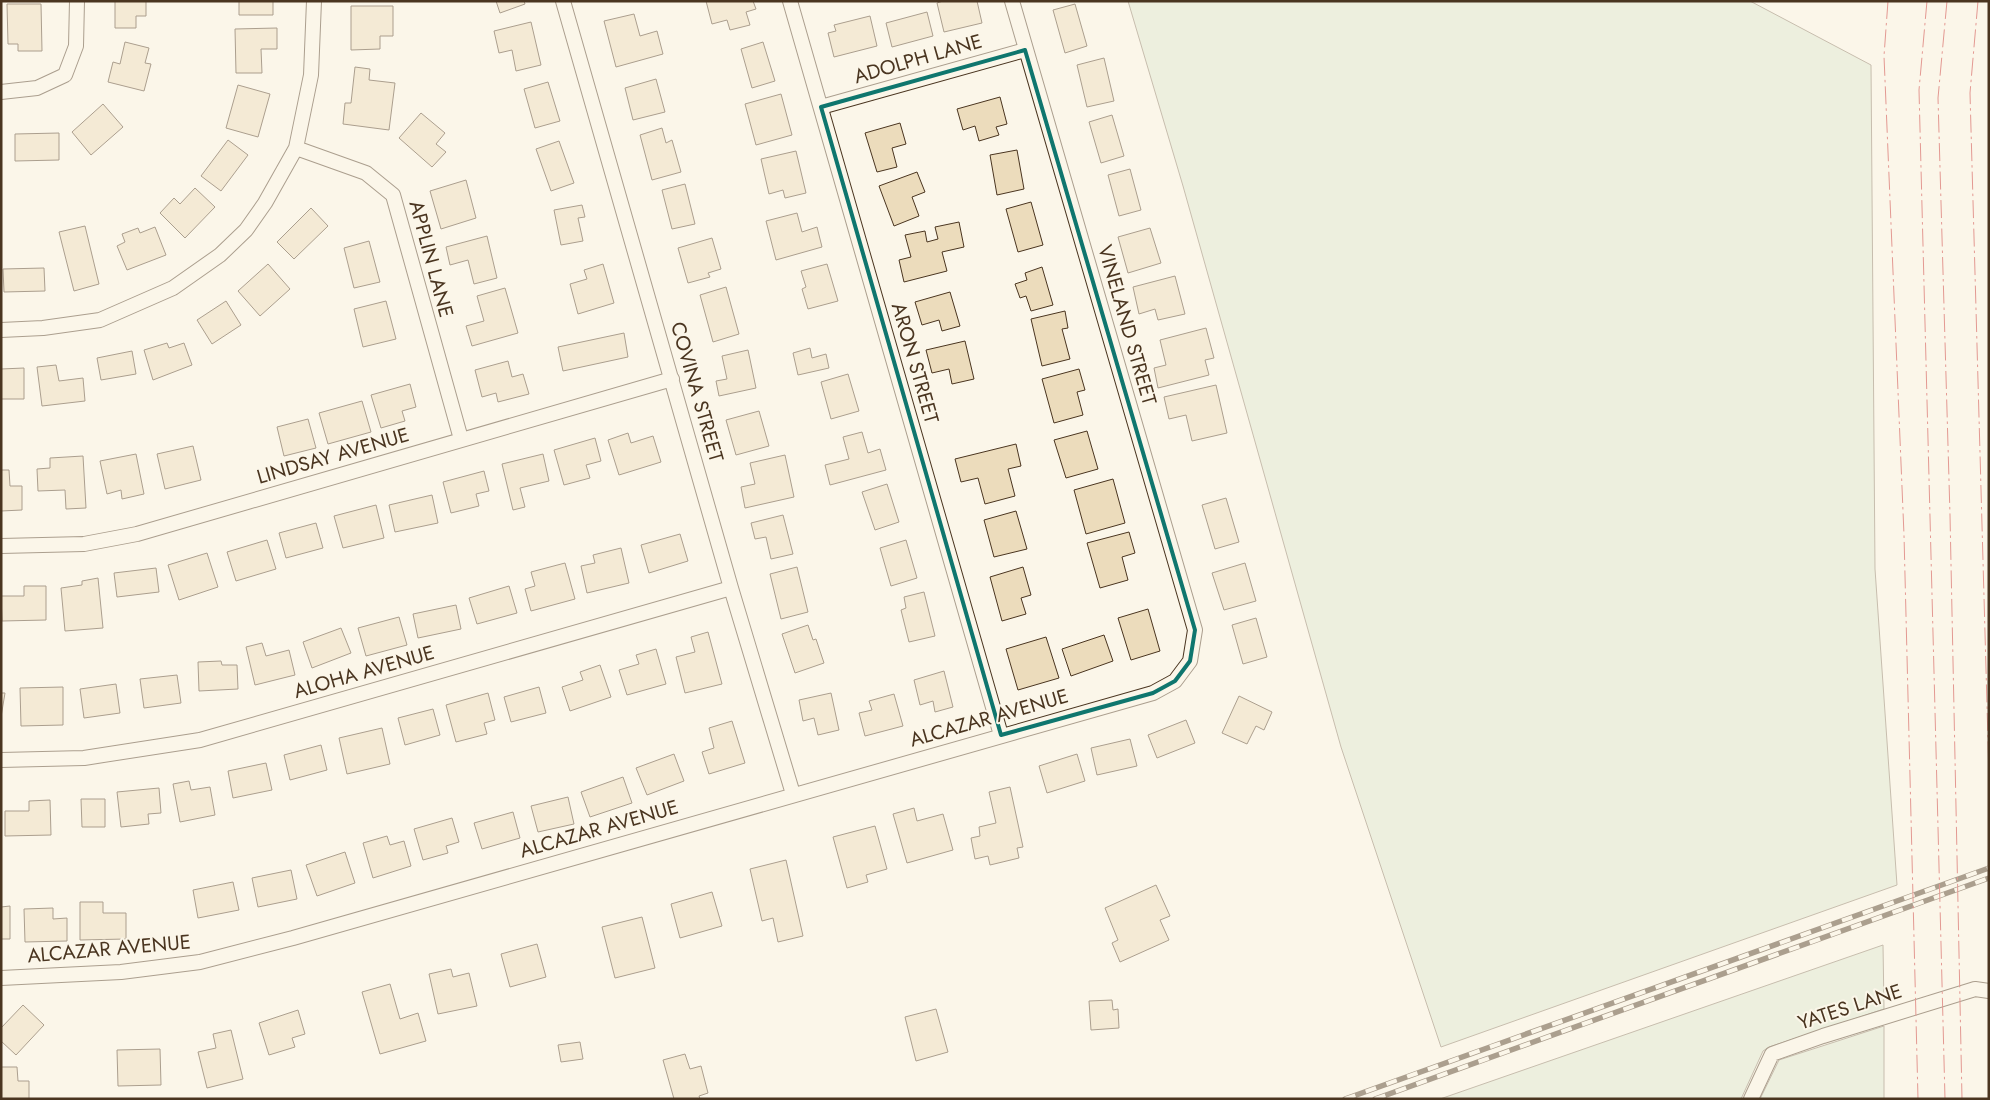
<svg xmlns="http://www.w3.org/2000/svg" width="1990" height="1100" viewBox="0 0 1990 1100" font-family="Jost,sans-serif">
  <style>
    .green { fill: #dce7d0; stroke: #887966 }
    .building { fill: #ecdcbc; stroke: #4a3520 }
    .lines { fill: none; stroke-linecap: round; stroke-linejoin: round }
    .street-casing { stroke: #4a3520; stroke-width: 16 }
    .street { stroke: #fbf6e9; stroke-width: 14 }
    .rail-casing { stroke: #4a3520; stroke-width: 5.5 }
    .rail { stroke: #fbf6e9; stroke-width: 4; stroke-dasharray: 11; stroke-linecap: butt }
    .power { stroke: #c62828; stroke-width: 1; stroke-dasharray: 18 4 2.5 4; stroke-linecap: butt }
    .marked { fill: none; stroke: #0f766e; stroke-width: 4; stroke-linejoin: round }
    .labels { text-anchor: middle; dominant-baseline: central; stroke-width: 4; stroke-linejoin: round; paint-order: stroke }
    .street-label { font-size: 20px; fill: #4a3520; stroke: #fbf6e9 }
  </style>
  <rect width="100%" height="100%" fill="#fbf6e9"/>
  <path class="green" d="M1128 1H1750L1871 65 1875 569 1897 885 1441 1047 1341 747 1183 186Z
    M1883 945 1884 1009 1769 1047 1763 1051 1741 1099H1440Z
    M1884 1026V1099H1760L1779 1060Z"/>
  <path class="building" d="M115 1H146V16H136V28H115Z
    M239 1H273V15H239Z
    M496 1H524L525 4 500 13Z
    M706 1H753L756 9 746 12 750 25 730 30 727 20 712 24Z
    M943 1H977L982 23 944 32 937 3Z
    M7 4H41L42 51H18V44H8Z
    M1075 4 1087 46 1065 53 1053 10Z
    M351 6H393V36H380V49L351 50Z
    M927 12 933 36 892 47 886 23Z
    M634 14 640 36 657 31 663 54 616 67 604 21Z
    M870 16 877 46 834 57 828 33 836 31 834 25Z
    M531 22 541 65 516 71 512 50 499 53 494 31Z
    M277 28V49H261L262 73H236L235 29Z
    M125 42 149 48 145 63 151 64 144 91 108 82 113 62 120 64Z
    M763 42 775 81 752 88 741 49Z
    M1104 58 1114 101 1087 107 1077 65Z
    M355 67 370 69 369 80 395 83 389 130 343 124 345 103H351Z
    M656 79 665 112 633 120 625 88Z
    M548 82 560 121 535 128 524 89Z
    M238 85 270 94 258 137 226 128Z
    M781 94 792 135 756 145 745 104Z
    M1000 97 1007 124 996 127 999 135 979 141 975 126 963 130 957 109Z
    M103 104 123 127 91 155 72 132Z
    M421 113 445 133 436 144 446 152 432 167 399 138Z
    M1112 115 1124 156 1101 163 1089 122Z
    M900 123 906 144 892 148 897 167 877 172 865 133Z
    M662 128 666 143 672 140 681 172 652 180 640 135Z
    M59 133V160L15 161V134Z
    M228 140 248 155 221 191 201 176Z
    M559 141 574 183 551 191 536 149Z
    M1017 150 1024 189 997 195 990 155Z
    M796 151 806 193 785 198 783 190 769 194 761 159Z
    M1130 169 1141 210 1119 216 1108 175Z
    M917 172 925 192 912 197 919 216 894 226 879 186Z
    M466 180 476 218 441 229 430 191Z
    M685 184 695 224 672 229 662 190Z
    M195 188 215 207 185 238 160 213 174 198 180 204Z
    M1031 202 1043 245 1018 252 1006 209Z
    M582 205 585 217 578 218 583 241 561 245 554 210Z
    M311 208 328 226 294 259 277 242Z
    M797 213 802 232 817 227 822 247 776 260 766 221Z
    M959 222 964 247 942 252 947 271 904 282 899 260 911 257 905 235 925 231 927 242 938 239 935 227Z
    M85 226 99 284 74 291 59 232Z
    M155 227 166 255 127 270 117 246 125 242 122 234 138 228 140 233Z
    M1150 228 1161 263 1128 273 1118 237Z
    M487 236 497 278 474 284 468 260 450 265 446 247Z
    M712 238 721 269 708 273 710 277 688 283 678 248Z
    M369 241 380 282 354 288 344 248Z
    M268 264 290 289 260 316 238 291Z
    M603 264 614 303 578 314 570 284 587 279 584 270Z
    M827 264 838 301 808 309 802 289 806 287 801 271Z
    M1042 267 1053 305 1031 311 1026 296 1020 298 1015 284 1027 280 1025 273Z
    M44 268 45 291 4 292 3 269Z
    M1175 276 1185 314 1158 320 1155 309 1139 314 1133 287Z
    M726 287 739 334 713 342 700 295Z
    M505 288 518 333 472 346 466 326 484 321 477 296Z
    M950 292 960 326 942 331 939 320 922 325 915 302Z
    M226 301 241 325 212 344 197 320Z
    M386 301 396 339 363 347 354 309Z
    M1065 311 1068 328 1062 329 1070 359 1042 366 1031 319Z
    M1206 328 1214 358 1205 360 1209 375 1158 388 1154 368 1166 365 1160 340Z
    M624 333 628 357 563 371 558 347Z
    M965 341 974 379 952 384 949 369 932 373 926 350Z
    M167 343 169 348 184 343 192 365 153 380 144 350Z
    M810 348 812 358 826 354 829 368 798 375 793 353Z
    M748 350 756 388 719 396 716 381 727 379 722 356Z
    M132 351 136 374 101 380 97 358Z
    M508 361 512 377 523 374 529 394 498 402 496 393 482 397 475 370Z
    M56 365 59 381 83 378 85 401 42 406 37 367Z
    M24 368V399H1V369Z
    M1079 369 1085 390 1077 392 1083 415 1054 423 1042 379Z
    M848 374 859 411 831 419 821 382Z
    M410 384 416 407 402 411 405 421 381 428 371 395Z
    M1216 385 1227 433 1192 441 1186 415 1169 419 1164 397Z
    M362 401 371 432 328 444 319 413Z
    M759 411 769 446 736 455 726 420Z
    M308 419 316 448 284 456 277 427Z
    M1087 431 1098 469 1066 478 1054 440Z
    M862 432 868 453 880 449 886 470 830 485 825 465 849 459 843 437Z
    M628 433 631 443 653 436 661 462 619 475 608 440Z
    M595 438 601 461 586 465 590 478 564 485 554 450Z
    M1016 444 1021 466 1008 469 1015 496 985 504 978 478 961 482 955 459Z
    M193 446 201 480 165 489 157 454Z
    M136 454 144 494 122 499 121 490 107 494 100 461Z
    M543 454 549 481 520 488 525 507 513 510 502 464Z
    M785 455 794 497 745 508 741 487 755 484 750 463Z
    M83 456 86 508 66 509 65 490 38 491 37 469 50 468V458Z
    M1 470H9L10 486H22V510L1 511Z
    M484 471 489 491 476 494 479 506 451 513 443 482Z
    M1113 479 1125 523 1086 534 1074 490Z
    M887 484 899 522 875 530 862 492Z
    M432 495 438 523 395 532 389 505Z
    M1226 498 1239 542 1215 549 1202 505Z
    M376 505 384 538 343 548 334 516Z
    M1016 511 1027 549 994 557 984 520Z
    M783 515 793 554 771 559 766 537 755 539 751 523Z
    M316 523 323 548 286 558 279 533Z
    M1129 532 1135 553 1122 557 1128 580 1100 588 1087 543Z
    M680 534 688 561 649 573 641 545Z
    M267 540 276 569 236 581 227 552Z
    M906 540 917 578 891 586 880 548Z
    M621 548 629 583 587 593 581 566 595 563 593 555Z
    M207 553 218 587 179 600 168 565Z
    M565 563 575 599 531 611 525 589 535 586 531 572Z
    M1245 563 1256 601 1224 610 1212 573Z
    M797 567 808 612 781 619 770 574Z
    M1023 567 1031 595 1021 598 1026 614 1002 621 990 577Z
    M156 568 159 592 117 597 114 573Z
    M98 578 103 628 65 631 61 588 82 585V581Z
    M24 586H46V620L2 621 1 596H24Z
    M509 586 517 613 477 624 469 598Z
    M924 592 935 636 909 642 901 610 906 608 904 597Z
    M456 605 461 629 418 638 413 614Z
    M1148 609 1160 651 1131 660 1118 618Z
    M399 617 407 645 366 656 358 628Z
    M1256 618 1267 657 1243 664 1232 625Z
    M808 625 813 640 816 639 824 663 795 673 782 634Z
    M341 628 351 653 312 668 303 642Z
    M708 632 722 684 685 693 676 657 695 652 691 637Z
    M1104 635 1113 661 1071 676 1062 649Z
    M1046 637 1059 678 1018 690 1006 649Z
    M262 643 266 656 289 650 295 675 255 685 246 647Z
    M656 649 666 684 627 695 619 670 639 664 636 655Z
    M221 661 222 665H237L238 689 199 691 198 662Z
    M600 665 611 697 570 711 562 687 583 680 580 672Z
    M944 671 953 707 935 712 933 701 920 705 914 680Z
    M177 675 181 703 144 708 140 679Z
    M116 684 120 713 84 718 80 689Z
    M63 687V725L21 726 20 688Z
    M539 687 546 713 511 722 504 697Z
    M1 693H5L1 717Z
    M488 693 495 720 484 723 487 734 456 742 446 705Z
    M831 693 839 730 818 735 814 718 803 721 799 700Z
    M894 694 903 726 865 736 859 713 872 710 869 701Z
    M1239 696 1272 712 1264 730 1256 726 1247 744 1222 733Z
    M433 709 440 735 405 745 398 718Z
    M1186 720 1195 743 1157 758 1148 735Z
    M732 721 745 763 709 774 702 752 714 748 709 728Z
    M382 728 390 764 347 774 339 738Z
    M1130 739 1137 766 1097 775 1091 748Z
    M321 745 327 770 290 780 284 755Z
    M674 754 684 781 647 795 636 768Z
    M1077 754 1085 781 1047 793 1039 766Z
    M266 763 272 790 233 798 228 771Z
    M623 777 632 803 590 817 581 792Z
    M189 781 191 790 210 787 215 815 180 822 173 784Z
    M1010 787 1023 847 1017 848 1019 858 990 865 988 856 975 859 971 838 980 836 979 827 996 823 989 792Z
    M159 788 161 813 148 814 149 824 121 827 117 792Z
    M568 797 574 824 538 832 531 806Z
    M81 799H105V827H82Z
    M50 800 51 835 5 836V811H29V801Z
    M914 808 917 821 943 814 953 850 907 863 893 814Z
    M513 812 520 838 482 849 474 823Z
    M452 818 459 842 446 846 448 853 423 860 414 829Z
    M875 826 887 869 866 875 868 882 847 888 833 837Z
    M387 836 390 845 404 841 411 866 373 878 363 843Z
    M345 852 355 883 317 896 306 865Z
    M786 860 803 936 778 942 773 918 762 921 750 869Z
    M291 870 297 899 258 907 252 878Z
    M233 882 239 910 198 918 193 890Z
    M1156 885 1170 916 1160 920 1169 940 1120 962 1112 943 1118 940 1105 908Z
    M712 892 722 926 680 938 671 904Z
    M80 902H103V913H126V939L80 940Z
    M10 906V939H1V907Z
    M53 908V919L67 918V941L25 942 24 909Z
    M642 917 655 968 615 978 602 927Z
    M537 944 546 977 510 987 501 954Z
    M451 969 453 977 469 973 477 1006 438 1014 429 974Z
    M390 984 400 1019 418 1013 426 1041 380 1054 362 992Z
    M1112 1000 1113 1010 1118 1009 1119 1028 1091 1030 1089 1001Z
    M23 1005 44 1025 16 1055 1 1041V1028Z
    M936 1009 948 1052 916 1061 905 1017Z
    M298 1010 305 1034 292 1038 295 1047 269 1055 259 1023Z
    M231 1030 243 1079 207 1088 198 1052 216 1048 213 1034Z
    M580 1042 583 1059 561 1062 558 1045Z
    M160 1049 161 1085 118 1086 117 1050Z
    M685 1054 690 1069 701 1066 708 1093 699 1096 700 1099H674L663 1060Z
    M1 1067H17L18 1081H29V1099H1Z"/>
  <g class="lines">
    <defs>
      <path id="street" d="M563 1 731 588 793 794
        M790 1 1001 735
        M1 92 37 88 65 75 76 46 77 1
        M821 107 1025 50
        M296 148 366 173 393 195 461 439
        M1 330 43 328 100 320 173 288 220 255 246 230 265 203 296 148 311 75 314 1
        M1 546 84 544 137 534 672 379
        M1 760 84 758 200 740 731 588
        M1 978 121 972 200 962 293 938 1153 693 1175 681 1190 661 1195 630 1012 1
        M1751 1099 1772 1054 1823 1036 1975 989 1989 991"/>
    </defs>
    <use href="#street" class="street-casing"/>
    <use href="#street" class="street"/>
    <defs>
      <path id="rail" d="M1345 1099 1989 868
        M1375 1099 1989 878"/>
    </defs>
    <use href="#rail" class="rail-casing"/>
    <use href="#rail" class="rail"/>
    <path class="power" d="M1888 1 1884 56 1904 535 1918 1099
      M1927 1 1919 90 1945 1099
      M1947 1 1938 98 1950 515 1962 1099
      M1978 1 1970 93 1989 777"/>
  </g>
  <path d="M0 0H1990V1100H0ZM1025 50 1195 630 1190 661 1175 681 1153 693 1001 735 821 107Z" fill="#fbf6e9" fill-opacity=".55" fill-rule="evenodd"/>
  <path class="marked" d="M1025 50 1195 630 1190 661 1175 681 1153 693 1001 735 821 107Z"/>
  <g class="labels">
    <g class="street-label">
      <text transform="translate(918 59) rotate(-16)">ADOLPH LANE</text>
      <text transform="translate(431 259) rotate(75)">APPLIN LANE</text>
      <text transform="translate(1127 325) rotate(74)">VINELAND STREET</text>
      <text transform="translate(915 363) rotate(74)">ARON STREET</text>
      <text transform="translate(697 392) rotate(74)">COVINA STREET</text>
      <text transform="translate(333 456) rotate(-16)">LINDSAY AVENUE</text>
      <text transform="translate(364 672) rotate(-16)">ALOHA AVENUE</text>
      <text transform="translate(989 718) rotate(-16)">ALCAZAR AVENUE</text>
      <text transform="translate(599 829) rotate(-16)">ALCAZAR AVENUE</text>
      <text transform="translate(109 949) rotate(-5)">ALCAZAR AVENUE</text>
      <text transform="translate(1850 1007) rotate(-18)">YATES LANE</text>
    </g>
  </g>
  <rect width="1990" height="1100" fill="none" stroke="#4a3520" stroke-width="5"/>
</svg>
